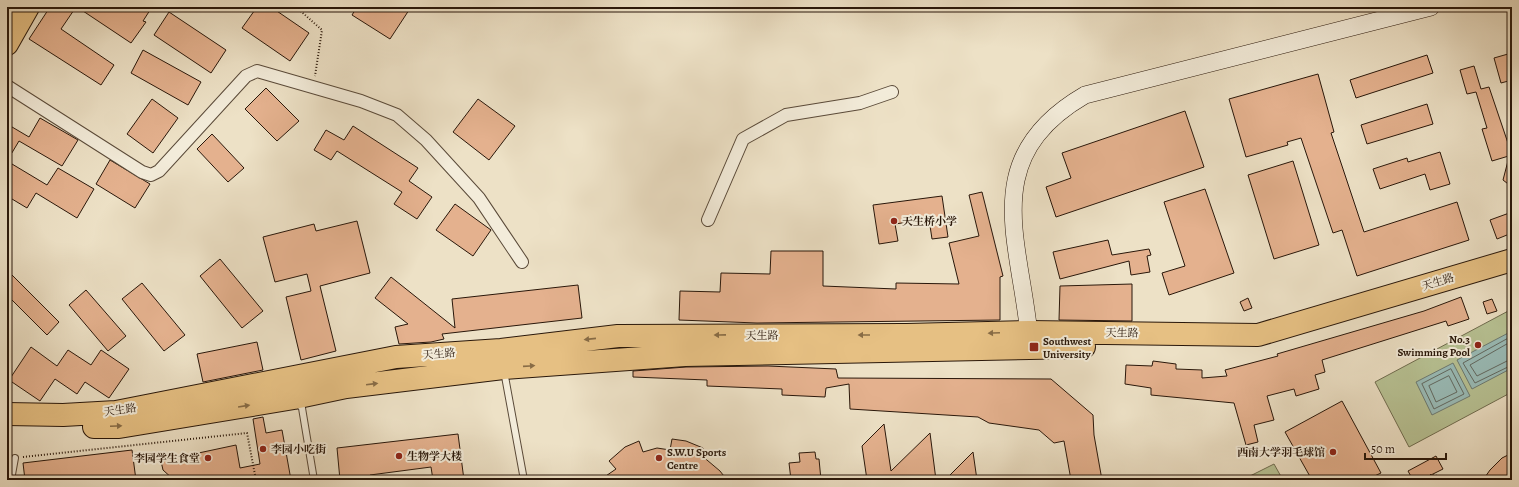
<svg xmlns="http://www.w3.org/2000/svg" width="1519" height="487" viewBox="0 0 1519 487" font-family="Alegreya,'Noto Serif SC',serif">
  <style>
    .green { fill: #b8c395; stroke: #706d50 }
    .water { fill: #9abdb9; stroke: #6d7b73 }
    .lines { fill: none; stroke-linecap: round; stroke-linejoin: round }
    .shore { stroke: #626a62; stroke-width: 1 }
    .building { fill: #e4b18e; stroke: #29170a }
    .lane-casing { stroke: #5a4a39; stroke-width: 8 }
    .street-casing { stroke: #5a4a39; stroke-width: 14 }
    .secondary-casing { stroke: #29170a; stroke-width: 18 }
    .highway-casing { stroke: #29170a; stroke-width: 24 }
    .path { stroke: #29170a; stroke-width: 2; stroke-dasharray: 1 2; stroke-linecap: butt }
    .lane { stroke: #f3ecda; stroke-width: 6 }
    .street { stroke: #f3ecda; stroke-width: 12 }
    .secondary { stroke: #f3ecda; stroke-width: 17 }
    .highway { stroke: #e6c083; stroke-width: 22 }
    .oneway { fill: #886c46 }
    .poi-dot { fill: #8f2418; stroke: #f3ecda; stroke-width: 1.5 }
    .labels { text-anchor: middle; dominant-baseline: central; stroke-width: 4; stroke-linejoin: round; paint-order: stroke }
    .poi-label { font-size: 11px; font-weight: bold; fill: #29170a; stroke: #f3ecda; text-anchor: start }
    .street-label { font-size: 11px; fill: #29170a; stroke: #f3ecda }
  </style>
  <rect width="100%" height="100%" fill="#ede1c6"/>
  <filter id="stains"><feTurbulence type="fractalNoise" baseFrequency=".005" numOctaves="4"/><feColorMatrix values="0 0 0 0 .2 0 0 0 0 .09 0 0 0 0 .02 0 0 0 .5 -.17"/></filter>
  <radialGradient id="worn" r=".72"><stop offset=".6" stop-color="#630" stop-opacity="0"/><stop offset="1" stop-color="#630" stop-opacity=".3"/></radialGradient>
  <path class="green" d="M1512 309V392L1409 447 1375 382Z
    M1274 464 1283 480H1242Z"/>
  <path class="water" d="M1512 331V368L1472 389 1457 360Z
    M1453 363 1470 396 1432 415 1416 382Z"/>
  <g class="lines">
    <path class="shore" d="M1512 336 1463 363 1475 383 1512 365
      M1512 341 1470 365 1477 376 1507 361 1512 360
      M1451 369 1464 394 1434 409 1422 384Z
      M1449 376 1457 392 1436 402 1429 386Z"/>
  </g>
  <path class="building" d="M50 7H76L61 29 114 65 101 85 29 39Z
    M77 7H152L143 21 146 22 131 43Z
    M257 7H271L309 33 290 61 242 28Z
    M357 7H411L390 39 352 15Z
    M169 12 226 50 211 73 154 35Z
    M143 50 201 82 188 105 131 73Z
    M1508 54 1512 69V80L1501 83 1494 58Z
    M1427 55 1433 73 1356 98 1350 80Z
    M1474 66 1481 89 1489 87 1512 155 1492 161 1482 129 1487 128 1476 92 1467 94 1460 70Z
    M1318 74 1334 132 1331 133 1364 232 1457 202 1469 240 1357 276 1342 230 1333 233 1301 138 1287 142 1288 145 1246 157 1229 99Z
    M266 88 299 121 277 141 245 109Z
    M152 99 178 118 153 153 127 134Z
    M478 99 515 126 489 160 453 132Z
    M1427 104 1433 124 1367 144 1361 125Z
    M1185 111 1204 167 1056 217 1046 187 1071 178 1062 153Z
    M40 118 78 140 62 166 19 141 7 161 47 185 58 168 94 189 77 218 36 193 27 208 7 196V124L29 137Z
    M353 126 418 168 409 181 432 197 417 219 394 204 402 192 337 151 331 160 314 150 326 130 344 140Z
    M212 134 244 168 228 182 197 149Z
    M1440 152 1450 184 1430 190 1425 174 1380 189 1373 169 1407 158 1408 162Z
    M1509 157 1512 158V187L1503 180Z
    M110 160 150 184 135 208 96 184Z
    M1293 161 1319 245 1274 259 1248 175Z
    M1205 189 1234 273 1169 295 1162 273 1185 266 1164 202Z
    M982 192 1003 276 1000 277V320L757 323 679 320 680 291 720 292 721 273 770 274 771 251H823V286L896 289V283L959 284 949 243 979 236 969 195Z
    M942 196 948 237 932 239 929 219 895 224 898 241 879 244 873 205Z
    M455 204 491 230 473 256 436 230Z
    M1512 212V233L1497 239 1490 220Z
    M357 221 370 273 320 286 336 351 301 360 286 297 311 291 307 274 275 282 263 237 314 224 316 231Z
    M1108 240 1112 255 1149 249 1151 255 1147 256 1150 272 1131 275 1129 261 1060 279 1053 252Z
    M220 259 263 311 242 328 200 276Z
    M7 270 59 322 47 335 7 295Z
    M391 277 455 328 452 299 578 285 582 318 442 334 444 339 431 342 399 344 395 327 408 324 375 298Z
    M142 283 185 335 164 351 122 299Z
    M1132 284V321L1059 320 1060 286Z
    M86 290 126 336 108 351 69 305Z
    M1461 297 1469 319 1448 326 1446 321 1322 360 1325 372 1315 375 1319 389 1296 396 1294 389 1267 396 1274 420 1254 425 1258 442 1246 445 1234 403 1151 395V388L1125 384 1126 365 1152 366 1153 361 1176 364V369L1202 370V378L1227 376 1225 370 1278 356 1277 354 1424 311Z
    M1248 298 1252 308 1244 311 1240 302Z
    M1492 299 1497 311 1487 314 1483 302Z
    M257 342 263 370 203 382 197 354Z
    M31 347 57 366 68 350 91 365 101 350 129 369 109 398 85 382 77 394 55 379 40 401 9 380Z
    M768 366 836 369 838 378 1051 379 1093 415 1094 435 1102 480H1071L1064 441 1054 443 1039 430 989 423 978 417 850 409 849 384 826 388 825 397 782 395V389L707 386V380L633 377V371L686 367Z
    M1342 401 1381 473 1366 480H1312L1285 432Z
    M263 417 266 433 282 430 291 480H174L163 470 161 461 236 445 240 468 260 464 253 419Z
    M884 424 891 471 930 433 936 480H867L862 446Z
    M458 434 464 480H433L431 467 370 475 371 480H340L337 448Z
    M672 439 686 441 703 448 701 455 720 471 727 480H600L616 469 609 461 625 447 639 441 643 452 657 448 670 450Z
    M132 450 136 480H81V476L57 480H25L23 463Z
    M815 452 816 459H819L821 480H791L789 463 800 462 799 453Z
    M973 452 977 480H945Z
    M1512 453V480H1483L1490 470 1502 458Z
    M1436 456 1443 469 1421 480H1413L1408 471Z"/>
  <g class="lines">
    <defs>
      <path id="lane" d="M504 371 524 480
        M297 402 302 408 314 480
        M11 480 15 458"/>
      <path id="street" d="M7 86 142 172 151 175 159 171 246 76 257 71 361 101 397 115 426 140 479 198 522 262
        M708 220 743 139 786 115 860 103 892 92"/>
      <path id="secondary" d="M1030 344C1022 243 975 159 1085 95L1431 7"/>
      <path id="highway" d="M7 10 9 7
        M7 44 28 7
        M7 414 63 415 116 412 396 357 501 350 618 336 906 335 1029 332 1258 335 1512 260
        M94 427H119L294 398 346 387 503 368 685 355 1084 347"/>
    </defs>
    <use href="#lane" class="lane-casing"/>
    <use href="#street" class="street-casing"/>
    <use href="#secondary" class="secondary-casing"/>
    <use href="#highway" class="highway-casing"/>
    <path class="path" d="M296 7 322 30 315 76
      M23 457 247 433 256 480
      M1430 475 1456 478"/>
    <use href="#lane" class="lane"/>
    <use href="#street" class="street"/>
    <use href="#secondary" class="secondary"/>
    <use href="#highway" class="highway"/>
  </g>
  <defs><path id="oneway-solid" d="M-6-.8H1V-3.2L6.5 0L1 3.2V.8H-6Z"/></defs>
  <g class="oneway">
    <use href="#oneway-solid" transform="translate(994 333) rotate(178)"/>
    <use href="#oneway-solid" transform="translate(720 335) rotate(179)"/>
    <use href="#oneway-solid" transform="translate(864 335) rotate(-180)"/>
    <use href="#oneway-solid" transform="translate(590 339) rotate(174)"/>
    <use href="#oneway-solid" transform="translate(529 366) rotate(-4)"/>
    <use href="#oneway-solid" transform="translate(372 384) rotate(-7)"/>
    <use href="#oneway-solid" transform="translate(244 406) rotate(-9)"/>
    <use href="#oneway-solid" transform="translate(116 426) rotate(-3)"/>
  </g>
  <g class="poi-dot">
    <circle cx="894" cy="221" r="4"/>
    <circle cx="1478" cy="345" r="4"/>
    <rect x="1029" y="342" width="10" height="10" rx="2"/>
    <circle cx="263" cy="449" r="4"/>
    <circle cx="1333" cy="452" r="4"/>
    <circle cx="399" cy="456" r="4"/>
    <circle cx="208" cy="458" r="4"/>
    <circle cx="659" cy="458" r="4"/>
  </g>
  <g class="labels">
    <g class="poi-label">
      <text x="902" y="221">天生桥小学</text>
      <text x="1470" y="339" text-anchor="end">No.3<tspan x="1470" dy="13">Swimming Pool</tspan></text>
      <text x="1043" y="341">Southwest<tspan x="1043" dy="13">University</tspan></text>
      <text x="271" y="449">李园小吃街</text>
      <text x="667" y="452">S.W.U Sports<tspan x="667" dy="13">Centre</tspan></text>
      <text x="1325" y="452" text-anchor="end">西南大学羽毛球馆</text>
      <text x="407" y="456">生物学大楼</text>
      <text x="200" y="458" text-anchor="end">李园学生食堂</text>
    </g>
    <g class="street-label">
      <text transform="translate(1438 282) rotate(-17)">天生路</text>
      <text transform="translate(1122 333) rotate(1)">天生路</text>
      <text x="762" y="335">天生路</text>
      <text transform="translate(439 354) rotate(-4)">天生路</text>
      <text transform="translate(120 410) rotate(-8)">天生路</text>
    </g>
  </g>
  <rect width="1519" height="487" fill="none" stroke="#ede1c6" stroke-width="24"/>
  <rect x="8" y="8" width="1503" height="471" fill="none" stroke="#29170a" stroke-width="2"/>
  <rect x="12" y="12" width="1495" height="463" fill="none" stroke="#29170a"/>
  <path d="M1365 453v6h81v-6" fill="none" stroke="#29170a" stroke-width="2"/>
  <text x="1371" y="453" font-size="12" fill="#29170a" stroke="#f3ecda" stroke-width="3" paint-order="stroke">50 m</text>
  <rect width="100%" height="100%" filter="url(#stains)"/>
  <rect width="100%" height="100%" fill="url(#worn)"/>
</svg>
